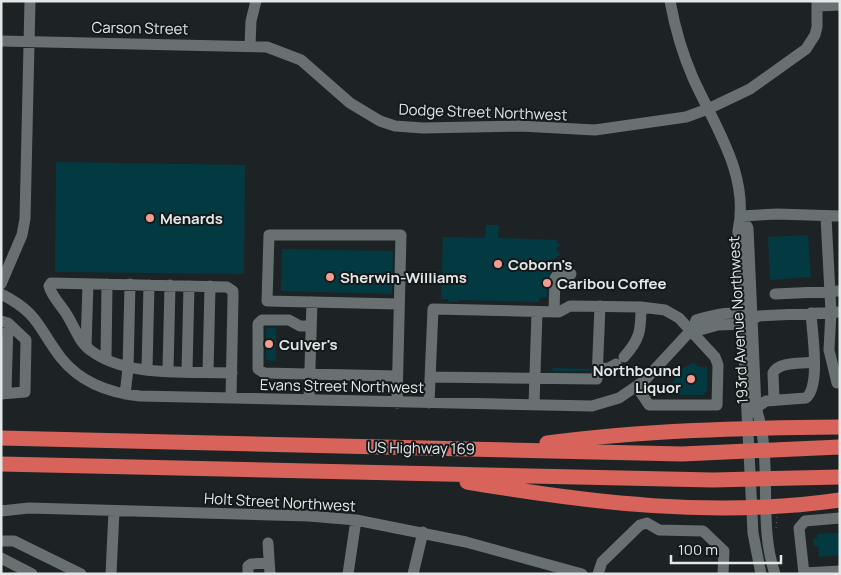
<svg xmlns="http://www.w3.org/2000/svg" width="841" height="575" viewBox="0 0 841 575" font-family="Manrope,sans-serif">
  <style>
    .building { fill: #033a42 }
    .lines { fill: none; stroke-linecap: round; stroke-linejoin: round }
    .path { stroke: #5f6466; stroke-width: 1; stroke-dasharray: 1 4; stroke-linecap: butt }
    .minor { stroke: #697071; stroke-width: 11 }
    .highway { stroke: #d8635a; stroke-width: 15 }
    .poi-dot { fill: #f59c92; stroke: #141a1b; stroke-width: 2 }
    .labels { text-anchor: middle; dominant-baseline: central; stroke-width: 4; stroke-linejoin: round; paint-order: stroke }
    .street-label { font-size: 15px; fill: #e3e7e8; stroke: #141a1b }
    .poi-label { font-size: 15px; font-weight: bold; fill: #e3e7e8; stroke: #141a1b; text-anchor: start }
  </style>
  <rect width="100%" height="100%" fill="#1d2325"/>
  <path class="building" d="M56 162 245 165 244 274 55 272Z
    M486 225H499L498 238 556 240 560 246 556 248 560 255 553 259V269L548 278 547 297H541L538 302 459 300V302H448V299H441L443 237 485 238Z
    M808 235 811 277 770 280 768 237Z
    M282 249 393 251 392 294 281 291Z
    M266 328H276V361L266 360Z
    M694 362 698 367H707V391L703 395H678L670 387 681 370Z
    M553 368 590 369V371H552Z
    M839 533 840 555 819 557 818 546H814L813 539H818L817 534Z"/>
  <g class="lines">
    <path class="path" d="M776 528 777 517"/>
    <path class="minor" d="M670 1C675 28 682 53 693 78 715 127 750 175 738 231L753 533 761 574
      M818 6 840 5
      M1 41 267 47 301 60 350 103 380 121 395 126 423 128 520 126 595 130 686 117 708 109 750 89 806 49 815 35 817 27V1
      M250 45 251 21 256 1
      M741 216 748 228 756 408C774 461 757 522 775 574
      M741 216 777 214 840 216
      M826 217 831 312 829 350 837 383
      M1 284 22 235 25 219 30 1
      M1 294C39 313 38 328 61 358 81 383 109 393 140 396L592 406 619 398 644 381 694 327 696 320C714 315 735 309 753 317
      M775 294 840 291
      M554 312 555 278 558 274H571
      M1 321 8 323 26 340 25 392 1 394
      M311 326H300L289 320H262L258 324V369L264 373 397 376
      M694 327 700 330 718 325 744 324 759 316 840 312
      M86 346 88 284
      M624 357C640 339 641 331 641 307
      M106 359 107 284
      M147 369 149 285
      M598 369 609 368 616 364
      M168 370 170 285
      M187 371 189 286
      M208 372 210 286
      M431 377 597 379 600 306
      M6 392 8 323
      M125 394 128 369 130 284
      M231 398 233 298V291L227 287 51 283 49 286C52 297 61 305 67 315 74 326 79 342 90 350 126 378 188 371 232 373
      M309 400 312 302
      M774 400 773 373C779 361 801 364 813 362
      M397 403 401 235H269L267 301 399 304
      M429 403 433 309 559 312 570 306 641 307 665 310 679 318 715 357 718 365 717 405H649L637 387
      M534 405 537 312
      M756 408 766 401 806 398C821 386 812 332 811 313
      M1 511 29 508 309 516 356 520 466 542 582 574
      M1 541H14L81 574
      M268 543 270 574
      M1 558 32 574
      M804 573 840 571
      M111 574 114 511
      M248 574V566L251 564 269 563
      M348 574 356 520
      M413 574 423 532
      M598 574 602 562 640 525 647 523 659 530 703 531 724 551 723 574
      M804 574 799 528 805 521 840 518"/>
    <path class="highway" d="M1 438 682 454 840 447
      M547 443C644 430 742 428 840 427
      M1 464 713 480 840 477
      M467 482C590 503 715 518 840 500"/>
  </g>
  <g class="poi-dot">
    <circle cx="150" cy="218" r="5"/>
    <circle cx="498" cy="264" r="5"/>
    <circle cx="330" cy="277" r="5"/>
    <circle cx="547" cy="283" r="5"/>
    <circle cx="269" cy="344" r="5"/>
    <circle cx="691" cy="379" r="5"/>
  </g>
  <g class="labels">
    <g class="street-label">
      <text transform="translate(140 28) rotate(1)">Carson Street</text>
      <text transform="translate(483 112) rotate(2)">Dodge Street Northwest</text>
      <text transform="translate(738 320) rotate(-93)">193rd Avenue Northwest</text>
      <text transform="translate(342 386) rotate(1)">Evans Street Northwest</text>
      <text transform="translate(421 448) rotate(1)">US Highway 169</text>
      <text transform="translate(280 502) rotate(3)">Holt Street Northwest</text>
    </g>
    <g class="poi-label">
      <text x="160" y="218">Menards</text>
      <text x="508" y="264">Coborn's</text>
      <text x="340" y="277">Sherwin-Williams</text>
      <text x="557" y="283">Caribou Coffee</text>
      <text x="279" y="344">Culver's</text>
      <text x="681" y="370" text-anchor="end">Northbound<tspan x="681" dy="17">Liquor</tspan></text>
    </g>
  </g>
  <rect width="841" height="575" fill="none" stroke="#e3e7e8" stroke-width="5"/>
  <path d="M671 555v8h110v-8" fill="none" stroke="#e3e7e8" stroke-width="2.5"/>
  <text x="678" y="555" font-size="15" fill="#e3e7e8" stroke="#141a1b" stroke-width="4" paint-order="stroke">100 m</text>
</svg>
